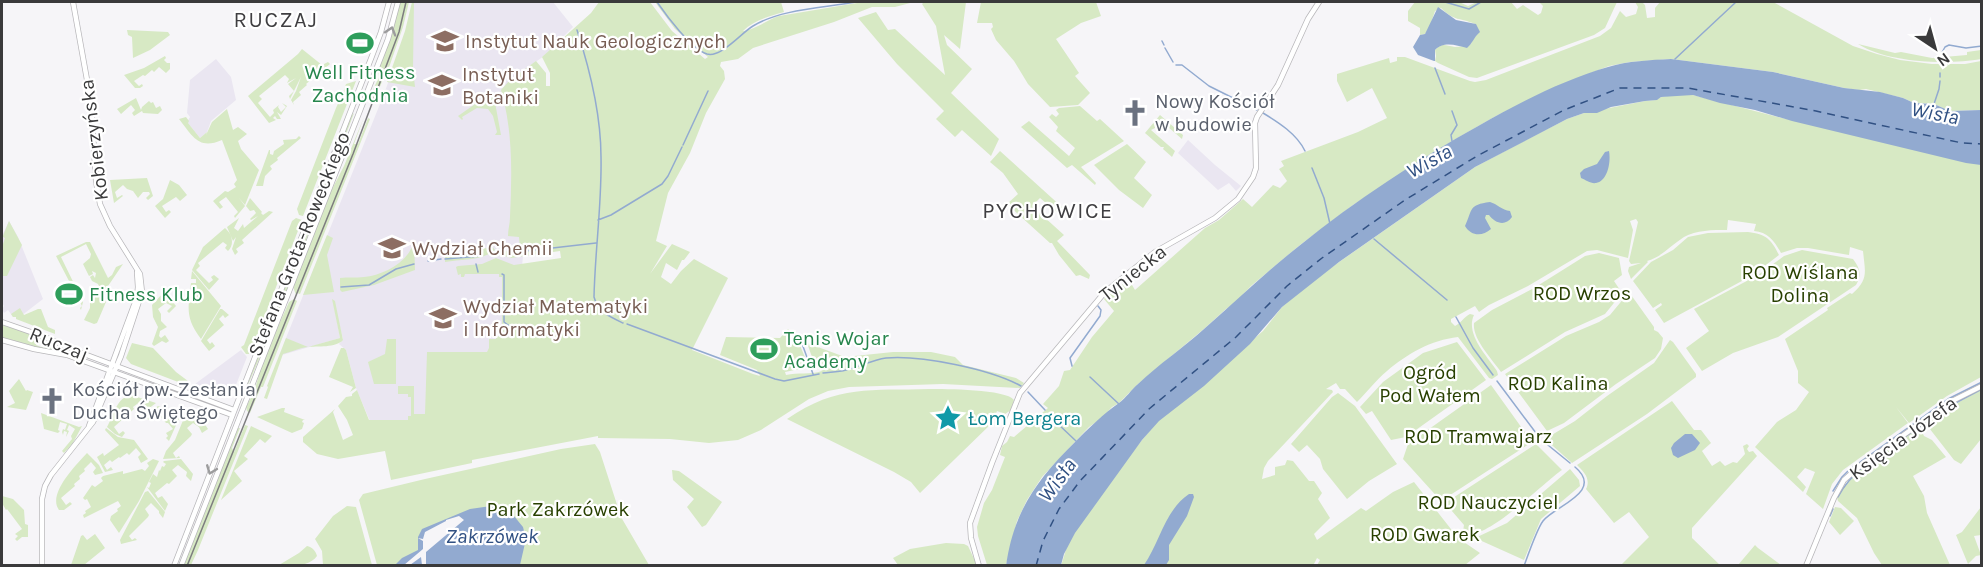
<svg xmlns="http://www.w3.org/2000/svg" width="1983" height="567" viewBox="0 0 1983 567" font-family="Karla,sans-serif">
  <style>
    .built { fill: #eae6f1 }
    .green { fill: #d7e9c4 }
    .water { fill: #92aad0 }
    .pier { fill: #f6f5f8 }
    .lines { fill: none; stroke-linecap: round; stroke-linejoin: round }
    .stream { stroke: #92aad0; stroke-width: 1.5 }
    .ferry { stroke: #315183; stroke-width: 1.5; stroke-dasharray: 8 6; stroke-linecap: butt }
    .tertiary-casing { stroke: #b8b7ba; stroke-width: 6 }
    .secondary-casing { stroke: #b8b7ba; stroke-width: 6 }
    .tertiary { stroke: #fff; stroke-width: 4.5 }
    .secondary { stroke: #fff; stroke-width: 4.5 }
    .tram { stroke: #7d7d7f; stroke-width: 1.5 }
    .oneway { stroke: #9c9c9d }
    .labels { text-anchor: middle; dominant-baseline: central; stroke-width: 4.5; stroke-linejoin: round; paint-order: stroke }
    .education-label { font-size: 20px; fill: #785e54; stroke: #fff; text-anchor: start }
    .leisure-label { font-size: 20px; fill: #27864d; stroke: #fff; text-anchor: start }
    .worship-label { font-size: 20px; fill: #5b616d; stroke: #fff; text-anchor: start }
    .street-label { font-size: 20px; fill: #3a3a3b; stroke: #fff }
    .park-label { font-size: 20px; fill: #284000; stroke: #fff }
    .culture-label { font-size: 20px; fill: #0d838f; stroke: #fff; text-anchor: start }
    .water-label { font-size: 21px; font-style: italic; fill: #315183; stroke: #fff }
    .quarter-label { font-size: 22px; letter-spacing: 1.5px; fill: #403f42; stroke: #fff }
  </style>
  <rect width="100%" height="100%" fill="#f6f5f8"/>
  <path class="built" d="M413 2H553L573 27 544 56 510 80 523 256 515 340 434 416 372 426 356 388 346 350 339 344 343 339 333 300 340 338 282 355 284 343 384 94 412 16Z
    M216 59 231 77 236 100 211 121 207 132 200 138 187 122 190 117 187 113 190 80Z
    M1188 140 1215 165 1241 186 1236 191 1229 183 1218 190 1178 153Z
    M9 221 18 237 43 299 21 316 13 317 8 310 4 313 2 309 4 306 2 303V236Z
    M241 350 247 357 234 390 222 395 195 384Z"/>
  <path class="green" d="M400 2H409L403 27 385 79H383L373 104 368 100 379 77 378 71 391 36Z
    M412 2H414L413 69 415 87 387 82 405 31Z
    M599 2H650L672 31 705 59 708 57 675 29 655 2H781L784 12C769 16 753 21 743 31 754 30 767 20 779 16L863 2H914L895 7H872L834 22 753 48 738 59 721 62 720 66 724 71 725 79 706 113 690 153 668 193 656 241 667 246 650 274 672 244 690 252 684 260H682L677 270 666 263 661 277 671 284 681 271 694 259 728 278 692 350 753 374 760 376 757 370 720 355 726 337 780 338 788 329 796 336 809 367 785 372 786 375C798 372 810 375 822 371L812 357 807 343 845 357 893 352H931L955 357 963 365 1016 378 1024 383 1020 388 943 384 849 387 828 391 809 399 761 430 738 440 709 443 670 439 598 438V436L472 460V463L391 480 385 451 338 459 317 454 303 442V437L335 409 333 412 343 440 353 435 347 420 338 406 346 397 352 396V394L357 390 369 420H408V416H411V397H408V394H398V386H414V414H425L427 352H487L489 348V339H496V336L514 338V334H504L499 331 502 329V314L499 313V307L502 306V277H499V274H465L464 277H461V274L458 275 456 267 458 266 482 264 496 258 514 265 561 258 560 251 511 258 502 255 503 252 520 248 519 237 508 236C508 229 510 224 510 217 512 174 513 131 501 90L510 80 536 61 546 73V86H550V73L542 57 591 13Z
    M924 2H966L960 49 944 35 947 45 972 69 951 93 999 139 991 156 962 130 955 137 936 119 944 111 897 64 858 18 876 12 888 30 895 29 945 75 936 26 922 4Z
    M981 2H1096L1101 16 1081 23 1056 39 1079 73 1075 76 1090 93 1078 105 1050 107 1028 84 1014 61 996 40 991 29 993 27 992 23H977Z
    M1415 2H1459L1468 6 1477 2H1511L1517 9 1523 5 1538 15 1541 13 1543 6 1539 2H1617L1605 28 1594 35 1477 78 1469 77 1438 63 1435 61 1436 56 1435 50C1443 42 1445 46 1455 47 1460 47 1466 45 1471 44L1475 24C1459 17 1455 22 1441 8L1435 11 1429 29 1425 34 1420 35V28L1408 21V11Z
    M1635 2H1642L1645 5 1647 18 1655 17V8L1660 2H1773L1853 46 1877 54 1900 60 1932 64H1965L1981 61V110L1950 111 1934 104 1914 103 1903 98 1866 89 1859 90 1844 88 1773 72 1671 59 1630 62 1609 66 1560 85 1496 116 1452 141 1353 205 1300 245 1251 286 1236 302 1226 309 1205 328 1138 384 1119 403 1112 407 1102 418 1089 427 1042 477 1027 500 1017 521 1006 565H987L978 536 977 527 984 503 992 490 1005 457 1000 455 1002 446 1007 442 1010 436 1014 437 1048 408 1043 404 1059 386 1064 371 1070 370 1092 337 1114 311 1104 299 1110 292 1116 297 1119 293 1115 289 1122 284 1127 288 1132 285 1135 290 1205 228 1219 220 1243 199 1252 207 1273 185 1280 188 1287 181 1279 169 1284 166 1281 161 1358 132 1387 118 1372 88 1347 102 1337 81V74L1389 58 1390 63 1397 61V57H1405L1470 81 1475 82 1486 80 1600 36 1611 28 1620 11 1626 17 1636 14 1638 7Z
    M127 30 168 32 170 35 150 50 133 58 132 37 128 35Z
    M1858 44 1895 53 1901 52 1932 58 1967 55V52L1981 50V59C1947 65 1888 63 1858 44Z
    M302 49 322 65 328 62 330 64 306 84 307 85 299 92 301 95 293 102 294 105 291 100 296 91 301 77 290 99 289 96 294 91 288 84 296 78 287 83 289 79 285 75 259 96 262 99 258 103 270 117 274 113 273 110 279 105 278 107 281 112 286 107 282 103 287 106 281 115 277 112 281 119H277L275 116 273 118 276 120 269 123 248 96 298 54Z
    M165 56 166 58 164 60 167 63H170V69L166 73 159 67 154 72 152 70 145 76 143 75 134 81 139 86 142 84 143 86 140 88H135L124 75 144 68Z
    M356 81 303 216 299 215 297 209 336 108 341 97 347 99 349 95 343 93 346 84Z
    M1680 94 1693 95 1778 117 1981 163V377L1947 396 1909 423 1896 407 1908 423 1843 470 1832 484 1823 509 1806 494 1815 472 1805 468 1797 477 1806 487 1803 492 1755 447 1777 422 1796 410 1809 392 1798 383V371L1785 339 1828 310 1827 308 1850 293 1852 294C1869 279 1865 272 1863 251L1850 247 1849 255 1808 248H1797L1781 253C1775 242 1768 232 1754 231L1756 224 1728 220 1727 230C1713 230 1696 230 1684 237 1671 245 1662 257 1647 261L1648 262 1631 279 1628 271 1629 267 1641 263 1631 264 1629 261 1638 222 1636 219 1630 221 1633 230 1628 258 1597 250 1587 251 1528 286 1489 305 1479 312 1475 306 1451 319V322L1455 326C1461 323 1464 317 1470 314L1474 315C1465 334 1487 356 1497 371L1498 375 1492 379 1489 378 1458 337C1431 340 1407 354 1387 371 1376 380 1367 392 1357 402L1345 389H1340L1336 383 1326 389 1332 390 1333 392 1268 461 1264 468 1262 479 1275 475V467L1285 465 1287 460 1293 461 1309 481H1314L1322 493 1318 499 1330 518 1314 534 1317 540 1361 508 1366 511 1393 492 1414 482 1458 538 1480 553 1465 565H1317L1320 560 1317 558 1313 566H1061L1074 523 1156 423 1263 331 1282 307 1312 281 1475 167 1528 139 1567 119 1584 113 1645 101 1656 100 1661 97Z
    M494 97 501 135H495L497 132 493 116 488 109 477 108 462 117 463 119 462 120 458 116 481 100Z
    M136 98 141 110 142 107 149 101 151 103 153 102 156 108 160 106 162 110 158 114 143 113 142 111 134 116 132 113 135 110 131 105 121 114 117 109Z
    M1080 106 1097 121 1100 119 1124 141 1081 167 1096 183 1095 185 1072 165 1067 168 1021 127 1029 121 1069 156 1075 148 1056 131 1058 127 1049 117 1052 114 1056 117 1059 114 1056 110 1059 108Z
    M227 109 233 130 238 127 247 134 238 141 241 149 259 170 245 205 239 198 245 206 235 218 234 216 238 212 226 197 219 202 223 207 220 209 213 201 225 191 228 192 236 187 234 184 237 180 222 140C199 150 193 137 179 119L186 117 189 121 188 123 200 138 207 132 206 135 212 122Z
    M354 113 275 322 241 401 351 116Z
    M1160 115 1183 135 1182 139 1161 121 1157 125 1155 124V128L1151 130 1175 151 1172 157 1163 149 1164 147H1161L1145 133Z
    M364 117 354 144H358L368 118 370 119 300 294 297 293 296 295 293 287 327 199 344 166Z
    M299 136 301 138 277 158 278 160 270 166 272 169 265 176 263 186H256L269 150H270V154L273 155 274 151 284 144 283 140 296 139Z
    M1127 144 1146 162 1134 178 1152 195 1143 208 1119 190 1094 165Z
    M1000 151 1063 208 1058 213 1040 198 1032 206 1064 235 1057 241 1090 275 1089 279 1080 275 1076 276 1059 255 1052 243H1050L1007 204 1018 194 1003 173 990 162Z
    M147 178 153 196 148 200 146 198 150 194 149 192H143L138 198 133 191 127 189 123 185 115 192 117 198 122 195 123 196 114 203 110 180Z
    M170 180 179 185 187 195 180 201 176 197 162 206 166 212 169 210 171 212 165 218 155 206 163 199Z
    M250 198 262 212 261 213 263 215 269 211 273 212 242 240 244 243 236 249 238 252 235 255 232 249 236 237 233 241 227 227 239 218 234 228 238 231 243 224 244 228 258 216 251 220 250 219 256 213 254 210 250 211 246 206Z
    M296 218 302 220 301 223 255 341 249 354H246L241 347 244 345 292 221Z
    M9 221 22 245 7 276H2V247L5 238 3 237 2 240V238Z
    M225 228C232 234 235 244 228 251L225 248 227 245 223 242 198 263 200 266 196 270 209 283 213 280 211 277 214 275 219 279 209 290 192 270 203 247Z
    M1748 232C1766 234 1771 239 1779 255L1753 275 1664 323 1655 310 1662 305 1661 303 1653 308 1633 281 1651 262 1673 250 1688 237 1708 233Z
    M327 235 333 238 327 255 334 292 303 295Z
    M414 240 415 270 374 285 342 292 340 290V278C348 277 356 278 364 277 384 275 410 262 414 240Z
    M86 242H90L108 278 112 275 116 267 123 264 106 289 101 291 98 284 92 281 90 277 93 275 95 278 96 273 92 271 93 274 89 276 83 264 90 258 91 254 86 244 61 257 83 302 81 310 80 308 82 306 56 256Z
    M467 246 469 249 489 248 492 246 495 250C482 261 462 259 445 262V254L467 253Z
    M1802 250 1853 259C1860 268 1862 275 1856 285L1778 337 1733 353 1702 371 1686 348 1709 331 1694 309 1758 275 1784 256Z
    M1599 253 1619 258 1622 275 1614 281 1622 293 1605 314 1565 332 1501 372C1492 359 1472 339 1474 323L1492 310 1534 288 1585 256Z
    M192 271 221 306 201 339C185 318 188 308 191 283H196V279H191Z
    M100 292 106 302 97 323 94 324 84 320 90 308V299L96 295 89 297Z
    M164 292 163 295 165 298 168 296 176 306 169 313 167 311 172 306 166 303 158 309 161 314V321L167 327 160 331 159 336 161 338 165 335 169 341 166 343 162 341 154 346 152 344 158 327 153 317 152 305Z
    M1629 292 1654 327V330L1658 332 1663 338 1661 349 1655 358 1616 384 1564 423 1547 431 1505 374 1566 336 1599 322 1610 315Z
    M294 299 297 301 263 387H261L250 413 247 411 246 407 254 392 259 375 257 374 289 302Z
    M332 299 335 301 343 340C336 348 317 346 307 347 299 348 291 352 283 354L267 399 264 398 268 387 267 386 286 338 308 347 340 338Z
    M20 308 24 315 38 309H41L48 327 55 330V334L16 319V317H13L11 314Z
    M220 309H222L229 315 225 318 223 315 219 319 224 325 207 340 210 344 212 342 215 346 209 351 201 341Z
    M2 325 44 338 43 340 39 338 36 345 44 348 47 342H53L54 350 38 348 2 337Z
    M387 339H396V384H374L368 362 385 354Z
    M1670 340 1673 342 1696 374V377L1647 414 1572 463 1545 439 1575 421 1607 396 1654 363Z
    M1457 342 1486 380 1406 437 1391 440 1372 411 1366 414 1360 407 1383 382 1423 353Z
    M132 343 153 348 176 372 188 381 186 385 131 364 126 358Z
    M341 348H344L346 350 356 388 350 392 353 387 329 377Z
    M19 379 26 391 27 390 33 392 26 410 7 407 15 403 9 391Z
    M1491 385 1532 442 1441 501 1403 459 1408 444Z
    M929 389C945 389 1006 389 1014 400L1011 410 1005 414 997 411 992 423 920 493 911 482 894 472 787 419C838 384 871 391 929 389Z
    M1981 390V439L1961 464 1954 460 1926 424 1959 402Z
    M1338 393 1355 406 1397 464 1369 481 1347 499 1323 469 1320 459 1307 445 1299 452 1291 444 1332 397Z
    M131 395 156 403 144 412 142 410 146 407 141 401 133 407 134 409 114 427 119 434 123 431 125 433 122 437 115 434 107 427C114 415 116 398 131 395Z
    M1672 401 1694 430H1701L1711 443 1702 451 1712 466 1720 461 1725 466 1733 462 1737 463 1745 454 1743 446 1747 444 1749 446 1747 449 1749 452 1753 451 1757 456 1692 528V538L1721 566 1621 565 1649 537 1629 512 1614 523 1586 489C1591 479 1584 472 1577 465Z
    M158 406 181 414 169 441 166 438 168 436 166 433 173 429 168 423H166L161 417 159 419 154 413 149 416 151 418 149 420 145 416Z
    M282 408H285L284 412 305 420H303L302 422 304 423 302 429 292 433 257 417Z
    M41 413 79 427 82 426 73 443 64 453 62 451 72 439 71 436 75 429 69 425 67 430 69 431 66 437 67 432 64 431 63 435 62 432 63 429 65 430 67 424 60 422 58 430 60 431 58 433 44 429Z
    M186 413 202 420 208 429 202 433 199 427 193 423 187 428 192 434 191 436 173 453 176 458 179 456 180 458 163 459 166 451 175 440Z
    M245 425 248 426 198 550 191 565 183 566 238 428H240L232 448 234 452Z
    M251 426 272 436 265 443 260 439 244 456 248 459 234 471 242 481 221 500Z
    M106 428 118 437 134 440 148 459 141 463 138 457 141 454 136 448 129 455 127 453 120 458 119 457 112 462 110 460 104 465 107 470 111 467 113 470 105 472 97 457 103 453 104 456 119 445 105 430Z
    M1920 428 1924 436 1932 440 1946 457 1913 476 1924 496 1927 513 1950 565H1882L1874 553 1857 518 1838 501 1837 498C1854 467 1891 447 1920 428Z
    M595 444 600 452 621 517 649 565H377L359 500 363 494 425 479 561 449Z
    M1536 444 1562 470C1546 480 1479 549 1463 531L1464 525 1445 503Z
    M87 453 99 465 103 473 95 475 93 472 96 468 91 462 84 469 85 471 79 476 80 479 74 484 75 486 61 498 66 505 70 502 72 504 64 510H59C47 494 76 465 87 453Z
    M153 459 159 461 139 501 119 533 110 520 111 516 118 511 117 509 121 506 118 501 84 518 83 515 86 513 85 511 91 507 87 499 85 500 83 498 92 485 95 487 103 481 101 478 103 476 123 471V474L142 469 145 471 149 466 147 463Z
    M181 459 193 474 191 481 186 476 187 472 178 465 172 470 177 476 169 484 167 483 155 493 158 498 162 496 168 504 165 511 147 487 149 488 151 483 149 482 153 474 157 477 159 470 160 471 162 466 164 467 166 464 163 462 164 461Z
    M1570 469 1579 480 1580 486 1541 519 1524 560 1475 538 1507 523Z
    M672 470 679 471 722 502 706 525 702 527 687 507 694 499 673 480Z
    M148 491 165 512 163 518 159 513V511L151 503 145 509 149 515 148 517 129 536 132 540 135 538 137 540 121 544 120 540 145 492Z
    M2 496 13 499 24 510 25 524 28 525V537H22L17 541 15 539 18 536 15 534 22 529 7 509 6 510 2 503Z
    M347 506 356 507 372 565H323L322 551 315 539 333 516Z
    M1835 507 1841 508 1854 521 1840 535 1829 522Z
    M1981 507V535L1974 536 1981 555 1976 556 1968 564 1956 535 1962 532Z
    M95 534 105 548 84 565H71L81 536 83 535 87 540Z
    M946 543 964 544 968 546 977 565H898L893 558 910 549Z
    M1755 545 1758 548 1781 565H1738Z
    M307 546C312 547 316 551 317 556 309 567 292 566 279 565L299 553Z"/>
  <path class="water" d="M1438 7 1456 20 1476 24 1480 32C1473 38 1473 43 1467 48 1456 45 1443 41 1435 50V61H1434L1418 55 1413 47 1420 35 1425 34Z
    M1671 59 1773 72 1844 88 1880 92 1903 98 1914 103 1934 104 1950 111 1981 110V165L1966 163 1792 121 1755 110 1720 103 1693 95 1661 97 1657 100 1645 101 1611 107 1597 113H1584L1567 119 1475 167 1339 262 1282 307 1250 344 1204 386 1159 421 1142 440 1075 533 1064 554 1061 565 1006 566C1014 510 1037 480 1075 442 1089 428 1103 414 1119 403 1126 398 1131 390 1138 384 1159 364 1183 348 1204 329 1236 301 1266 272 1299 246 1356 200 1417 160 1480 125 1521 102 1563 80 1608 67 1628 61 1650 60 1671 59Z
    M1609 151C1611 161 1608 181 1596 183 1591 184 1586 180 1581 178L1580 173 1584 169 1597 164 1605 152Z
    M1490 202C1497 204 1502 210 1510 211L1512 217C1505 227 1495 223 1489 215H1486L1485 218 1491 229C1482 237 1471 236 1465 226 1473 209 1468 205 1490 202Z
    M1685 434H1692L1700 443 1695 450 1678 458 1673 455 1671 448 1674 443Z
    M1189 494H1193L1194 497 1187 516 1169 545V560L1166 565H1144C1160 542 1165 510 1189 494Z
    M498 505 509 510 523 527 526 539 520 565 394 566 402 558 418 550V537L422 529 470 509Z"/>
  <path class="pier" d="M459 516 464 520 426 552V565H422L421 557 410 565H404L423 549V541L418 538 423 539 425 532 446 521V520Z"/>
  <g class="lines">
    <path class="stream" d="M657 2C666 15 691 49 707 54 721 58 741 33 753 26 781 9 823 8 856 2
      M1445 2 1469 9 1481 2
      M577 30C590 70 601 115 601 157 602 204 595 250 594 297 598 312 610 317 623 323
      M1162 41 1164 45
      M1165 48 1173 62
      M1940 56 1945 47 1949 45 1966 48 1982 46
      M1675 59 1736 2
      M1176 65H1182L1209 86 1257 110
      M1435 68 1445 94
      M1940 77V73
      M1934 104 1939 89 1940 81
      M1263 113C1278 122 1297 134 1305 151
      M1452 141 1451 135 1457 125 1452 111
      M683 145 708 91
      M1312 168 1324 198 1330 224
      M598 220 611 215 662 184 668 176 682 147
      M1374 239 1447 300
      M509 253 596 243
      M445 259 481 256
      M428 261 441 259
      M476 264 478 272
      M502 274 504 275V322L512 328
      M341 287 369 285 396 269 414 264
      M1456 317 1473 348 1493 375
      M627 324 775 379 784 381 819 374
      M800 338 813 374
      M1072 366 1070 358 1100 316 1101 310 1098 306
      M823 373C830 372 838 372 846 370 859 367 872 360 886 358 921 355 990 369 1021 386
      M1090 377 1120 405
      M1497 381 1539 437
      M1028 392 1045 410
      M1057 423 1076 441
      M1926 423 1946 408 1982 389
      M1543 441 1570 463
      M1833 491 1842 477 1849 470 1948 399 1982 382
      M1838 497C1853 467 1893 445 1920 427
      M1830 516 1833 509
      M1524 566C1528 555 1537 529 1543 521 1554 506 1605 492 1575 467"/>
    <path class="ferry" d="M1036 566 1043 541 1059 509 1080 481 1149 409 1236 337 1287 286 1322 258 1405 200 1477 156 1564 110 1620 88H1688L1816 111 1962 143 1982 144"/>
    <defs>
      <path id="tertiary" d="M89 426 137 297 138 287 137 272
        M42 566V499L45 486 51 475 93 422 121 356 142 292 140 274 110 226 100 204 96 181 91 102 73 2
        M979 566 971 538 970 523 992 463 1020 393 1105 292 1155 252 1215 218 1238 199 1253 177 1256 168 1255 123 1257 117 1278 85 1308 19 1319 2"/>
      <path id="secondary" d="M2 322 45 337 84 354 234 410
        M2 340 34 349 67 355 232 415
        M174 566 372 56 381 32 389 2
        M181 566C249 389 320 215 388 39L398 2
        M1806 566 1834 498 1844 480 1860 466 1950 402 1982 386"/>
    </defs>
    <use href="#tertiary" class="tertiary-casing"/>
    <use href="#secondary" class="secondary-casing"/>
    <use href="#tertiary" class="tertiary"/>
    <use href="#secondary" class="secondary"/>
    <path class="tram" d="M187 566 353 154 399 32 406 2"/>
  </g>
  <defs><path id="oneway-chevron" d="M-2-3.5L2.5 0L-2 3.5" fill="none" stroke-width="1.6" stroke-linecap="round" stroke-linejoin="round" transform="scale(1.5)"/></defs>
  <g class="oneway">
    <use href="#oneway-chevron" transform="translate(391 31) rotate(-73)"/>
    <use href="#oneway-chevron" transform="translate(211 470) rotate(111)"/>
  </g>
  <defs>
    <symbol id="university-bare" viewBox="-9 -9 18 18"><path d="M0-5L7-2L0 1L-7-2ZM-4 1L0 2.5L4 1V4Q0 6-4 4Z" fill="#8d6e63" stroke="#fff" stroke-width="2.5" paint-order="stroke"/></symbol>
    <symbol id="stadium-bare" viewBox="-9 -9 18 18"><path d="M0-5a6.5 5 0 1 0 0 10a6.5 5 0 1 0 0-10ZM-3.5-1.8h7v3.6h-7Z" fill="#2e9e5b" stroke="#fff" stroke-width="2.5" paint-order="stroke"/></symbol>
    <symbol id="church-bare" viewBox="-9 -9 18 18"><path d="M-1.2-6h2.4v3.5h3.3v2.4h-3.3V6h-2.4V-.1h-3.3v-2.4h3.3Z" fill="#6b7280" stroke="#fff" stroke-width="2.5" paint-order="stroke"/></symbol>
    <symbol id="sight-bare" viewBox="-9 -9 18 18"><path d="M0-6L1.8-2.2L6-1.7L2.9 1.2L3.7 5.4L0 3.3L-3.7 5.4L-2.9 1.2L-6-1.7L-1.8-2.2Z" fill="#0f9aa8" stroke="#fff" stroke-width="2.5" paint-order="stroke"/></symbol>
  </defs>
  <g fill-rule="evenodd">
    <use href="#university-bare" x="426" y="22" width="38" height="38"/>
    <use href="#stadium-bare" x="341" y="24" width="38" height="38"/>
    <use href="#university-bare" x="423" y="66" width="38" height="38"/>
    <use href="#church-bare" x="1116" y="94" width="38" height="38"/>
    <use href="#university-bare" x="373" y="229" width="38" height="38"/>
    <use href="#stadium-bare" x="50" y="275" width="38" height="38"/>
    <use href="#university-bare" x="424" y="299" width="38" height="38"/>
    <use href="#stadium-bare" x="745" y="330" width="38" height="38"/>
    <use href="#church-bare" x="33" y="382" width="38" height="38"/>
    <use href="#sight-bare" x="929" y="399" width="38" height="38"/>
  </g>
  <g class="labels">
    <g class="education-label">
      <text x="465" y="41">Instytut Nauk Geologicznych</text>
      <text x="462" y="74">Instytut<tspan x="462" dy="23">Botaniki</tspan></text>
      <text x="412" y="248">Wydział Chemii</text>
      <text x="463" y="306">Wydział Matematyki<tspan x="463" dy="23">i Informatyki</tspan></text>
    </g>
    <g class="leisure-label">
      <text x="360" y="72" text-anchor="middle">Well Fitness<tspan x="360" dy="23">Zachodnia</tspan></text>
      <text x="89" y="294">Fitness Klub</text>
      <text x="784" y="338">Tenis Wojar<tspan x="784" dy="23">Academy</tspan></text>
    </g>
    <g class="worship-label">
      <text x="1155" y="101">Nowy Kościół<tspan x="1155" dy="23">w budowie</tspan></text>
      <text x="72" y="389">Kościół pw. Zesłania<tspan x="72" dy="23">Ducha Świętego</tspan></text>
    </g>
    <g class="street-label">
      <text transform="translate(94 140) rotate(-97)">Kobierzyńska</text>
      <text transform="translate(299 244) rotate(-68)">Stefana Grota-Roweckiego</text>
      <text transform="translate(1133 273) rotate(-38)">Tyniecka</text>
      <text transform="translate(59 344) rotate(22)">Ruczaj</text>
      <text transform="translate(1903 438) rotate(-36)">Księcia Józefa</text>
    </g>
    <g class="park-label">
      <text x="1800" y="272">ROD Wiślana<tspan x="1800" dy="23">Dolina</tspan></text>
      <text x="1582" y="293">ROD Wrzos</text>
      <text x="1430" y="372">Ogród<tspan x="1430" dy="23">Pod Wałem</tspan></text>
      <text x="1558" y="383">ROD Kalina</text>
      <text x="1478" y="436">ROD Tramwajarz</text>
      <text x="1488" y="502">ROD Nauczyciel</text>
      <text x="558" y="509">Park Zakrzówek</text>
      <text x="1425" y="534">ROD Gwarek</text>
    </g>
    <g class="culture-label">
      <text x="968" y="418">Łom Bergera</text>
    </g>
    <g class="water-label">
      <text transform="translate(1935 113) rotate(11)">Wisła</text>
      <text transform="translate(1429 161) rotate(-29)">Wisła</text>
      <text transform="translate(1057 480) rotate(-53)">Wisła</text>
      <text x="492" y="536">Zakrzówek</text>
    </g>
    <g class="quarter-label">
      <text x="276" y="20">RUCZAJ</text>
      <text x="1048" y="211">PYCHOWICE</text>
    </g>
  </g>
  <rect width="1983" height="567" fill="none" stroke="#3a3a3b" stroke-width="6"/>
  <g transform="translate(1935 48) rotate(144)" stroke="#ffffff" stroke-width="4.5" paint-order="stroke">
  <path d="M0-4.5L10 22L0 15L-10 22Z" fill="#3a3a3b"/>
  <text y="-9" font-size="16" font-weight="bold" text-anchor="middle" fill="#3a3a3b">N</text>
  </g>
</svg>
